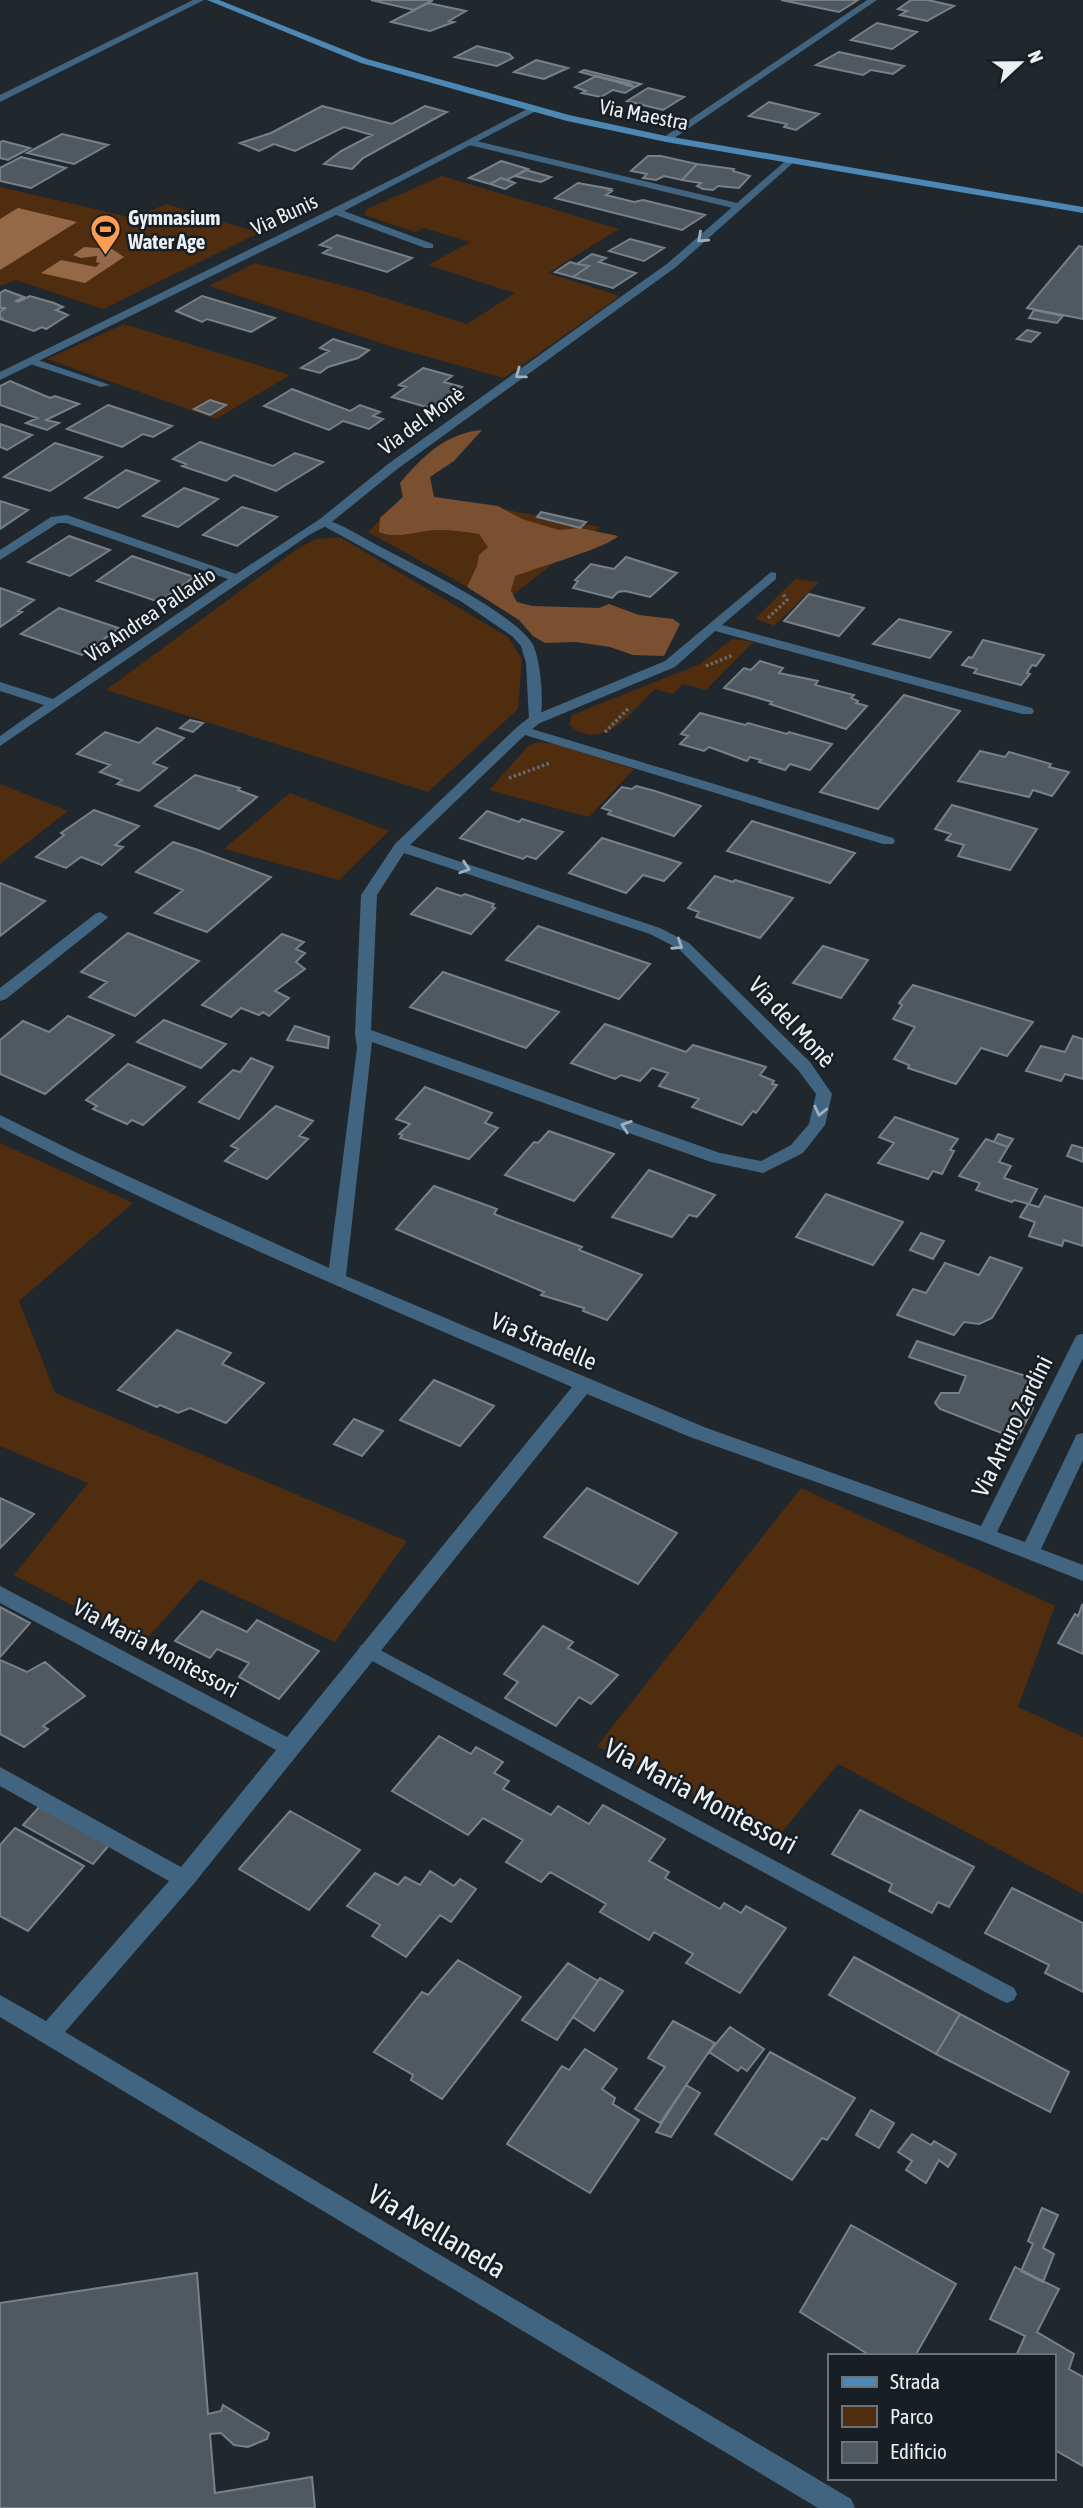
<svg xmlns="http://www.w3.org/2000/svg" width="1083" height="2508" viewBox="0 0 1083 2508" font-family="'Asap Condensed',sans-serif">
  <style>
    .green { fill: #512d10 }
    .forest { fill: #7b5030 }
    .water { fill: #956948 }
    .building { fill: #515960; stroke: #788189; stroke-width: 2 }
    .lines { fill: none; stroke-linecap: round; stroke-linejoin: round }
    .path { stroke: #656b71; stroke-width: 3.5; stroke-dasharray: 2.5 2.5; stroke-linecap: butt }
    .lane { fill: #416580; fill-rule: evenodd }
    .street { fill: #416580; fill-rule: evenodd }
    .secondary { fill: #4d87b3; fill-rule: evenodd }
    .oneway { stroke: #9eb1c0 }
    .labels { text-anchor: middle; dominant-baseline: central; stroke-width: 5; stroke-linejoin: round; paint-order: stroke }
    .far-street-label { font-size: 21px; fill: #ebf0f5; stroke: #171e24 }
    .far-poi-label { font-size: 21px; font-weight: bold; fill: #ebf0f5; stroke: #171e24; text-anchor: start }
    .street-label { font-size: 24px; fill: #ebf0f5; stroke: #171e24 }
    .near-street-label { font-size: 28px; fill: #ebf0f5; stroke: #171e24 }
  </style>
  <rect width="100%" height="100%" fill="#20272d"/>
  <path class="green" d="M442 176 619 229 548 273 620 296 504 378 396 348 209 286 255 263 360 290 467 324 515 293 428 265 470 242 424 228 415 232 364 215 367 209Z
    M0 187 133 218 166 204 259 233 103 309 16 280 0 286Z
    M124 324 290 375 216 419 47 359Z
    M408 492 600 527 500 605 368 532Z
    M340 537 508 637 522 659 518 709 428 792 106 690 297 549 316 539Z
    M795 579 819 582 774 626 755 619Z
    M732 639 753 642 706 690 683 684 673 694 655 689C630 712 604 754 569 725L572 715 700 664Z
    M538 742 556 744 634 769 589 817 489 790 529 745Z
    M0 784 68 811 0 864Z
    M290 793 389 831 339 880 224 849Z
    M0 1143 133 1203 19 1301 55 1393 407 1541 335 1642 200 1579 144 1642 14 1575 88 1483 0 1446Z
    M801 1488 1055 1606 1018 1707 1083 1737V1894L838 1764 777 1838 597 1746Z"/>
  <path class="forest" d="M482 430 454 461 430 477 434 497 498 506 522 519 559 530 580 528 618 536C609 547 533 569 515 576L511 591 517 602 532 606 599 608 609 604 639 615 673 619 680 624 664 656 633 655 610 647 576 642 545 643 533 636 519 620 467 587 477 566 479 555 488 547 479 534C466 532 452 530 439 530 418 530 399 540 379 532L380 518 403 497 400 483C423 456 446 433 482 430Z"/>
  <path class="water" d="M18 208 77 222 0 270V219Z
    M84 247 112 249 124 257 85 283 41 273 61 260 96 267 100 263 96 262 97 256 81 258 73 255Z"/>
  <path class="building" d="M371 0H433L414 10Z
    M781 0H858L839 12Z
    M911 0H928L954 6 927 21 900 15 907 11 898 9Z
    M428 3 466 11 449 21 454 22 430 31 391 22Z
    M877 23 917 32 892 49 851 40Z
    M477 46 509 54 513 58 497 66 455 57Z
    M839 52 904 66 893 74 871 70 863 75 816 65Z
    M536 60 568 68 544 79 514 72Z
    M584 70 641 84 635 87 580 72Z
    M596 76 630 84 627 85 635 87 625 93 613 90 601 97 582 93 586 91 575 87Z
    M648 88 684 97 663 110 627 101Z
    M769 102 806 111 819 114 796 130 784 127 787 124 749 116Z
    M322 106 392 124 425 106 447 112 363 158 352 169 324 164 341 151 372 135 344 127 295 151 274 144 259 151 240 143 271 133Z
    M62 134 108 145 74 164 27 153Z
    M3 141 30 148 8 160 0 158V142Z
    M648 156H661L697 164 682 180 664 176 656 180 643 178 647 174 631 171Z
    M21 157 66 168 31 188 0 181V168Z
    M501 161 528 169 507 180 501 178 490 184 469 178Z
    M697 164 734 169 733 171 750 176 739 188 718 186 713 190 703 189 697 186 701 183 682 180Z
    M526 170 551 177 541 182 515 176Z
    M501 178 507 180 515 183 505 189 490 184Z
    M578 183 611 189 609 190 612 191 606 195 634 202 643 200 705 215 682 230 555 198Z
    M337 235 412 258 387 272 323 253 331 248 320 245Z
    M630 239 664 248 644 261 609 251Z
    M1079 246 1083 247V319L1027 308Z
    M592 254 606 258 599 262 636 273 613 288 573 277 589 266 577 264Z
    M570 262 577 264 589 266 573 277 555 272Z
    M5 290 24 297 16 301 18 302 30 296 54 303 63 307 56 310 68 315 46 329 42 327 34 331 0 319 2 318 0 317V311L6 308H0V293Z
    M202 296 275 318 251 332 207 319 202 322 176 311Z
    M1034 310 1063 316 1057 323 1029 318Z
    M1027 330 1040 333 1031 342 1017 339Z
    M333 339 369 350 358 358 328 367 320 373 301 368 329 351 320 348Z
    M423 368 452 376 444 382 462 387 433 409 392 397 406 387 399 385Z
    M10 381 50 398 55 396 79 404 46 420 59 423 47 430 26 423 37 418 0 405V386Z
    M292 389 350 411 360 405 380 412 373 416 383 419 369 429 343 421 329 430 264 406Z
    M210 400 226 405 210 415 194 409Z
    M108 405 172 426 153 437 143 434 122 447 67 429Z
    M0 424 32 435 7 450 0 447Z
    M200 442 273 466 295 453 323 462 276 491 234 475 226 481 182 466 186 464 173 459Z
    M55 443 102 457 50 491 4 477Z
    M126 470 159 481 118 508 85 498Z
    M184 488 218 499 178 527 143 516Z
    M0 501 28 510 0 529Z
    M242 507 277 517 237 546 203 535Z
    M541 512 563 517 586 522 580 528 537 517Z
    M69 536 110 550 70 576 28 562Z
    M132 556 194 577 159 602 97 581Z
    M626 557 677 573 650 597 625 591 618 592 612 598 573 588 578 581 575 580 591 564 614 569Z
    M0 588 34 600 18 611 22 612 0 627Z
    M809 594 864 608 839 636 784 621Z
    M59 608 119 628 82 655 21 634Z
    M899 619 951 632 930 658 873 644Z
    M983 640 1044 655 1036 666 1032 665 1027 673 1030 674 1021 685 974 673 977 669 962 665 969 657 972 658Z
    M760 661 783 668 779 673 818 681 815 685 854 695 851 698 858 701 856 703 867 706 846 729 770 704 772 702 724 688 744 668 751 670Z
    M904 695 960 711 878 809 820 792Z
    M700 713 745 725 748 723 787 734 789 732 832 744 810 770 790 764 785 770 759 762 761 760 750 757 747 761 709 747 704 751 680 744 688 736 681 734Z
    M190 720 203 723 193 732 180 728Z
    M157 728 184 738 153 763 167 768 139 791 117 784 122 780 100 772 110 765 77 754 105 732 139 743Z
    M980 751 1005 757 1009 752 1051 764 1049 767 1069 772 1052 796 1033 790 1029 797 958 781Z
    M195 775 240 788 238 790 257 797 219 829 155 806Z
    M636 786 655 791 701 806 674 836 608 814 611 811 602 808 622 787 632 789Z
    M952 805 1037 829 1010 870 958 856 964 845 946 840 951 834 935 829Z
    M94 810 139 826 115 845 123 847 102 865 81 857 66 868 36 857 64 835 61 833Z
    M487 811 519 822 522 819 563 832 536 859 527 856 523 859 460 838Z
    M752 821 855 853 830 883 727 851Z
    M602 838 659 856 681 863 664 881 643 875 626 893 569 873Z
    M173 842 198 850 271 877 207 932 155 913 183 890 136 872Z
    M715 876 733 882 735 880 793 898 760 938 696 917 699 912 688 908Z
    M0 883 45 901 0 936Z
    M437 888 461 896 465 894 494 904 492 907 495 908 471 934 411 914Z
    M538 926 650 964 619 999 506 960Z
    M128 933 199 961 135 1016 89 997 107 982 81 972Z
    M282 934 304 942 296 949 305 953 296 962 305 969 275 991 289 998 269 1016 263 1012 259 1015 241 1008 231 1017 202 1005Z
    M823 946 868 960 841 998 793 983Z
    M443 972 559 1012 526 1048 410 1007Z
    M913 985 1033 1022 1007 1056 981 1048 956 1084 908 1068 909 1065 894 1059 915 1027 893 1019 902 1005 899 1003Z
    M68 1016 114 1035 45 1094 0 1074V1040L23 1021 49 1032Z
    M164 1020 226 1044 201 1068 137 1042Z
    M605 1024 686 1052 693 1045 766 1067 760 1075 774 1081 772 1084 777 1085 756 1113 753 1111 742 1125 692 1107 699 1099 659 1086 668 1073 652 1068 640 1081 621 1075 615 1079 571 1063Z
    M295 1026 329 1037 328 1048 287 1040Z
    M1073 1036 1083 1039V1079L1065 1074 1061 1081 1026 1071 1041 1046 1065 1052Z
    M251 1058 273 1067 239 1119 199 1102 233 1070 240 1072Z
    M128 1064 185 1087 143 1125 132 1120 127 1124 93 1109 97 1106 86 1100Z
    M425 1087 492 1113 485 1123 498 1128 469 1159 400 1138 402 1135 399 1134 410 1124 396 1119Z
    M276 1106 313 1121 299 1136 308 1139 267 1179 225 1161 238 1149 231 1146Z
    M895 1117 958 1139 950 1150 954 1151 942 1174 933 1171 928 1179 878 1163 894 1143 879 1137Z
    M549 1131 614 1154 574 1201 505 1175 534 1142 538 1143Z
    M998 1134 1013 1139 1008 1147 994 1142Z
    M986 1139 1008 1147 999 1162 1011 1166 1004 1178 1037 1189 1029 1204 1014 1200 1012 1202 976 1190 980 1183 959 1176Z
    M1072 1145 1083 1148V1162L1067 1156Z
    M649 1170 715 1195 697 1217 689 1215 672 1237 612 1217Z
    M434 1186 497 1209 494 1214 582 1247 579 1250 642 1275 607 1320 583 1311 584 1308 541 1295 544 1292 396 1229Z
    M826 1194 903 1222 873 1265 796 1237Z
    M1045 1196 1083 1208V1246L1064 1240 1062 1246 1029 1236 1035 1222 1020 1217 1028 1204 1039 1207Z
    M921 1233 944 1241 933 1259 910 1250Z
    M990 1257 1022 1268 992 1318 979 1324 964 1322 954 1335 897 1315 913 1289 926 1293 945 1263 979 1275Z
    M177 1330 231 1353 222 1364 264 1383 226 1423 190 1408 178 1413 160 1405 157 1407 118 1390Z
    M917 1341 1038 1380 1027 1406 1033 1408 1017 1439 940 1409 935 1403 941 1393H959L966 1376 909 1357Z
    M434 1380 494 1406 460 1446 400 1420Z
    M354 1419 383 1431 362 1456 334 1444Z
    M587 1488 677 1533 638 1584 544 1537Z
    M0 1498 34 1514 0 1548Z
    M1082 1605 1083 1606V1654L1058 1643 1075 1614 1078 1616Z
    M0 1607 30 1623 0 1657Z
    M202 1611 247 1632 257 1620 319 1651 279 1699 239 1677 249 1663 217 1649 210 1658 175 1641Z
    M543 1626 573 1642 568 1648 618 1675 591 1704 579 1697 556 1726 505 1698 518 1682 504 1674Z
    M0 1660 27 1672 45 1662 85 1696 43 1726 48 1729 24 1747 0 1734Z
    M439 1736 471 1754 476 1747 503 1762 494 1773 509 1781 503 1789 551 1815 558 1806 589 1824 603 1805 665 1839 649 1861 669 1872 665 1878 720 1909 724 1903 741 1913 746 1906 786 1928 740 1993 686 1963 693 1954 654 1932 649 1940 600 1912 606 1904 550 1872 541 1882 506 1862 523 1840 483 1818 468 1835 392 1791Z
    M41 1805 110 1844 93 1864 23 1825Z
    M860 1810 974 1867 949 1907 938 1902 932 1913 889 1891 892 1884 832 1854Z
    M290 1811 360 1850 309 1910 239 1869Z
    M15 1828 84 1866 28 1931 0 1916V1845Z
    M430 1871 454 1886 460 1879 476 1889 451 1922 440 1915 406 1957 372 1936 380 1925 347 1906 375 1873 398 1885 405 1877 420 1885Z
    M1012 1888 1083 1923V1992L1045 1973 1049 1965 985 1933Z
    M854 1957 960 2014 936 2054 829 1995Z
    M458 1960 521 1997 442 2099 411 2080 413 2075 374 2052 422 1992 428 1995Z
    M568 1963 598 1981 557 2040 522 2020Z
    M600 1978 623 1991 594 2031 573 2017Z
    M960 2014 1069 2072 1050 2112 936 2054Z
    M673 2021 715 2043 660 2123 635 2109 665 2067 648 2058Z
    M730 2027 764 2049 747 2071 741 2067 738 2071 709 2052Z
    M585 2049 617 2069 602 2089 615 2098 613 2104 639 2120 590 2193 507 2144 562 2066 569 2070Z
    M770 2052 855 2098 827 2140 822 2138 792 2180 715 2134Z
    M686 2085 700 2093 671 2137 656 2132Z
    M871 2110 894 2123 879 2148 856 2135Z
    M912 2134 931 2145 934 2141 956 2154 948 2167 939 2160 926 2183 906 2170 912 2161 898 2152Z
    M1042 2208 1058 2215 1043 2248 1054 2254 1043 2282 1021 2271 1033 2244 1028 2241Z
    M851 2225 956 2284 915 2356H871L800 2312Z
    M1015 2267 1059 2289 1037 2332 1074 2354 1069 2369 1083 2377V2466L1053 2449V2356H1016L1025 2336 990 2319Z
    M197 2273 208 2414 221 2411 223 2405 269 2433 267 2439 248 2447 234 2445 221 2433 210 2434 215 2493 312 2477 315 2508H0V2303Z"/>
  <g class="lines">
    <path class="path" d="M768 618 787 600 783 594
      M706 666 733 655
      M605 732 629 708
      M509 778 550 763"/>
    <path class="lane" d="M472 140 737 203 742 206 737 209 469 145V141Z
      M27 359H35L110 385 101 387 27 363Z
      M324 519C342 524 360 536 377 545 413 564 512 612 532 643 541 658 545 707 539 723H531L529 720 526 663 521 646 512 636 462 602 320 524V520Z
      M367 1643 1014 1988 1017 1994 1014 2000 1007 2003 1000 2000 361 1655 358 1650 361 1645Z"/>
    <path class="street" d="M193 0H204L0 102V95Z
      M867 0H877L670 141 661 139Z
      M533 106 536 107V111L344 211 433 244V248H425L336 215 0 380V372L397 177Z
      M790 157 795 160 794 162 676 267 396 470 328 525 309 535 0 746V736L44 705 0 691V682L53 699 228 579 66 523H58L0 560V550L51 517 67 515 236 574 320 519 388 464 668 263Z
      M771 572 776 573V579L722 625 1032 708 1034 711 1032 714H1022L715 631 675 667 540 723 532 729 893 838 895 841 893 844H883L525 735 410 845 660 928 689 943 810 1062 832 1094 825 1125 803 1153 763 1173 711 1162 372 1042 346 1276 704 1427 981 1526 1074 1340 1077 1335 1083 1334V1358L997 1532 1025 1542 1074 1440 1076 1435 1083 1433V1460L1041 1549 1083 1565V1581L979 1540 690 1437 587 1394 192 1886 65 2032 851 2499 855 2508H818L0 2017V1995L46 2021 169 1881 0 1786V1767L181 1867 276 1750 0 1603V1586L287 1737 572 1387C380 1304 185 1224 0 1127V1115L75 1152 329 1268 357 1048 355 1033 361 895 395 844 517 727 530 717 665 661ZM404 853 650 934 679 949 798 1070 816 1094 809 1124 791 1145 761 1161 720 1153 371 1030 377 895Z
      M100 912 108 917 105 920 6 999 0 1001V988L95 914Z"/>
    <path class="secondary" d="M207 0H219L367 59 569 115 666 136 1083 207V213L666 142 567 121 361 63Z"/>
  </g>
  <defs><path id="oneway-chevron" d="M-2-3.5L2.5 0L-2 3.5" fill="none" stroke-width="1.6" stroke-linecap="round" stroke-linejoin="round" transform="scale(1.75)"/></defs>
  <g class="oneway">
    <use href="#oneway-chevron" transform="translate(702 238) rotate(138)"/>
    <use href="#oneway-chevron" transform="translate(520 374) rotate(144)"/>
    <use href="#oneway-chevron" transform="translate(465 868) rotate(18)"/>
    <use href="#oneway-chevron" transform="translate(678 945) rotate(33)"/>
    <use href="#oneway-chevron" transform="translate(820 1111) rotate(103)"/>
    <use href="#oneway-chevron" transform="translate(626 1126) rotate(-161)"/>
  </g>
  <defs>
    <symbol id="stadium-pin" viewBox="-11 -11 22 30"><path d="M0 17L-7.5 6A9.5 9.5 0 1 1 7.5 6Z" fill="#fc9d53" stroke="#171e24"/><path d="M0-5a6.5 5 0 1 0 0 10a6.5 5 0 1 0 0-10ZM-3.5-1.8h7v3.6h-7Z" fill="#111"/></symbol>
  </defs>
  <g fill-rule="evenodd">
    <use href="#stadium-pin" x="88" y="212" width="35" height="47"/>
  </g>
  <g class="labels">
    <g class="far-street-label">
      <text transform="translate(644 114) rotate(11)">Via Maestra</text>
      <text transform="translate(284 214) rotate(-25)">Via Bunis</text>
      <text transform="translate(421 420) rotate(-36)">Via del Monè</text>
      <text transform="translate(150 614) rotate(-34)">Via Andrea Palladio</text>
    </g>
    <g class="far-poi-label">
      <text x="128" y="217">Gymnasium<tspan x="128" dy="24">Water Age</tspan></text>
    </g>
    <g class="street-label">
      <text transform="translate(792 1022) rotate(47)">Via del Monè</text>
      <text transform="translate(544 1341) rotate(23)">Via Stradelle</text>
      <text transform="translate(1012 1426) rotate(-64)">Via Arturo Zardini</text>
      <text transform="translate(156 1648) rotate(28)">Via Maria Montessori</text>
    </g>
    <g class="near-street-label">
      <text transform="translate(701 1796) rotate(28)">Via Maria Montessori</text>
      <text transform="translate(437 2231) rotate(31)">Via Avellaneda</text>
    </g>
  </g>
  <rect x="828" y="2354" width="228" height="126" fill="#171e24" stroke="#6c7278" stroke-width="2"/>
  <rect x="842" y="2377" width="35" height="10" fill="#4d87b3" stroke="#6c7278" stroke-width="2"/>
  <text x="890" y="2389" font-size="21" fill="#ebf0f5">Strada</text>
  <rect x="842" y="2406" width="35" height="21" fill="#512d10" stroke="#6c7278" stroke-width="2"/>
  <text x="890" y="2424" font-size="21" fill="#ebf0f5">Parco</text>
  <rect x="842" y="2442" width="35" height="21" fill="#515960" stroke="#6c7278" stroke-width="2"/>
  <text x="890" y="2459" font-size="21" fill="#ebf0f5">Edificio</text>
  <g transform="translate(1020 63) rotate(68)" stroke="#171e24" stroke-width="5" paint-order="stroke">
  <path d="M0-5L12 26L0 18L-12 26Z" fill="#ebf0f5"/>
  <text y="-10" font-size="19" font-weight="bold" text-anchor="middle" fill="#ebf0f5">N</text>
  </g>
</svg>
